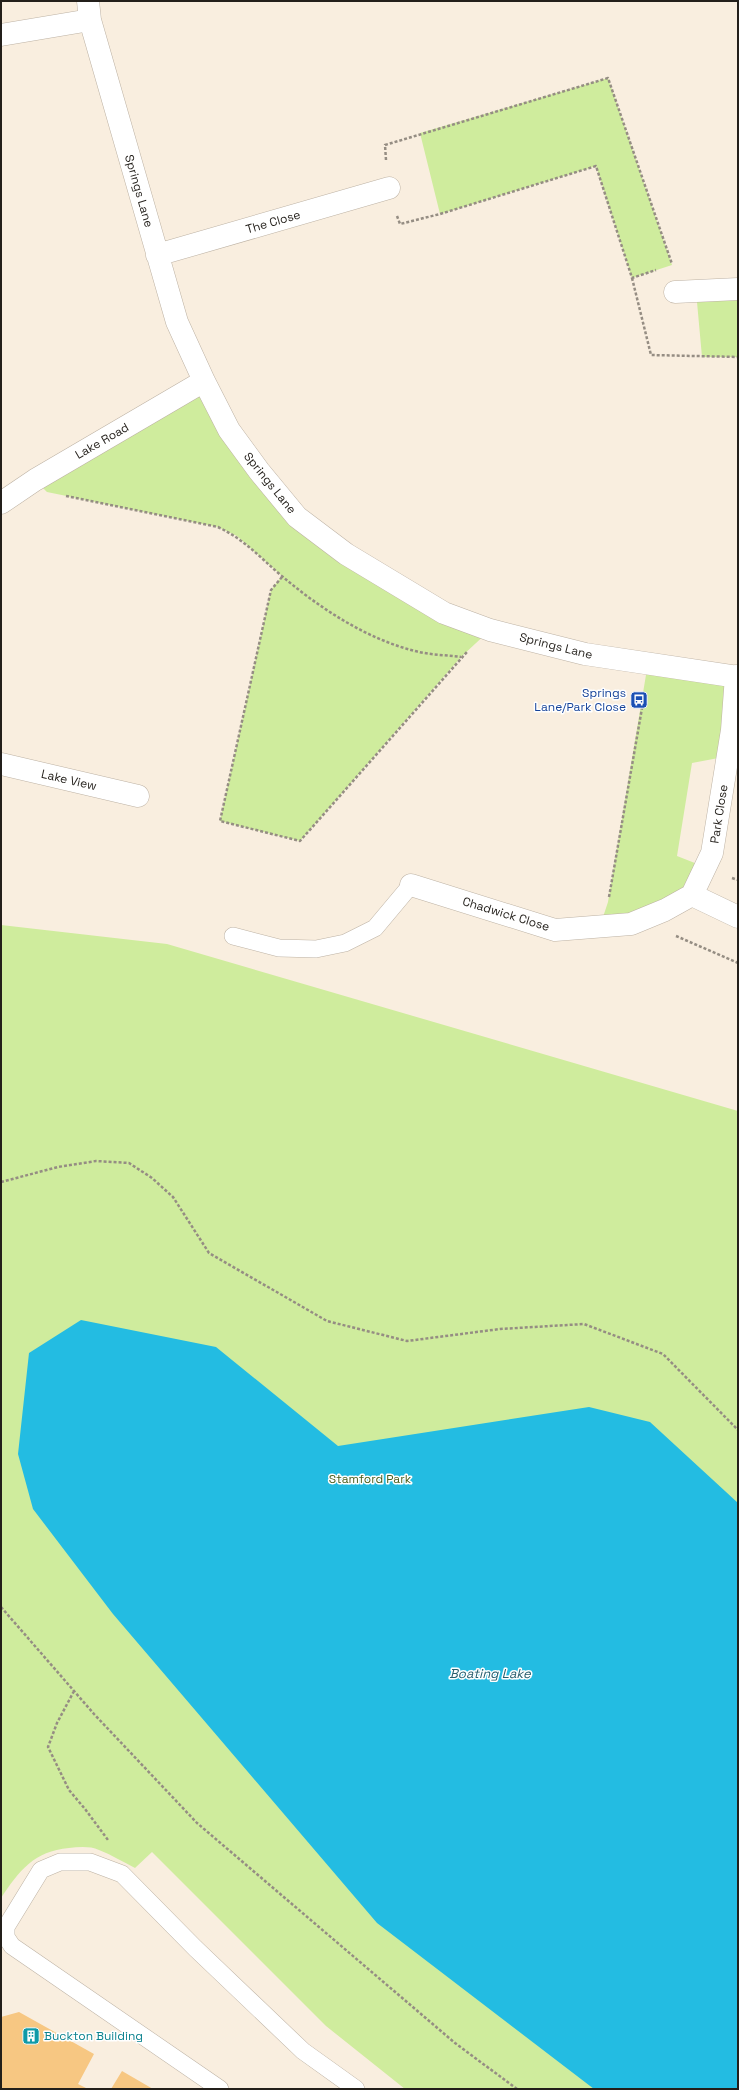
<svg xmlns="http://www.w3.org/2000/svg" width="739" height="2090" viewBox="0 0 739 2090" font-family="'Space Grotesk',sans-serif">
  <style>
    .green { fill: #cfec9d }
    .water { fill: #23bce2 }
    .building { fill: #f7c782 }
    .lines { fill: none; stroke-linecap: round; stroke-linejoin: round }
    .service-casing { stroke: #bdb2a4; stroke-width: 18 }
    .minor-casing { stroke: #bdb2a4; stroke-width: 23 }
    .path { stroke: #958d83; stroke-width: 2.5; stroke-dasharray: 3 2; stroke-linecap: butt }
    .service { stroke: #fff; stroke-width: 17 }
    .minor { stroke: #fff; stroke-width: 22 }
    .labels { text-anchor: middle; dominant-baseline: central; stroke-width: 3; stroke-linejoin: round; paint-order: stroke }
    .street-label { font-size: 12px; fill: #231f1a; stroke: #fff }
    .transit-label { font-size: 12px; fill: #164399; stroke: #fff; text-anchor: end }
    .park-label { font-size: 12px; fill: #495e1b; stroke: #fff }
    .culture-label { font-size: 12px; fill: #0d838f; stroke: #fff; text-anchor: start }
    .water-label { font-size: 13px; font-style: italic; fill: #265e6e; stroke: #fff }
  </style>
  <rect width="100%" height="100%" fill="#f9eedf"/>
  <path class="green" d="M608 78 672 265 632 278 596 166 440 214 420 133Z
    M738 289V357H702L696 291Z
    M204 381 297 517 490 630 461 657 300 841 220 821 271 590 282 576 237 536 218 527 47 492 35 480Z
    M648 663 736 676 729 756 692 763 677 856 705 867 692 895 600 926 608 902Z
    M1 925 167 944 738 1111V2089H405L326 2026 152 1852 135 1868C123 1862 112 1855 99 1850 90 1846 79 1847 69 1848 34 1851 19 1871 1 1898Z"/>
  <path class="water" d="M81 1320 216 1347 338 1446 589 1407 650 1422 738 1503V2089H594L377 1923 113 1614 33 1509 18 1454 29 1353Z"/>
  <path class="building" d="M19 2012 94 2054 78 2084 88 2089H1V2017Z
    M122 2071 153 2089H111Z"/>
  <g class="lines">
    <defs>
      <path id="service" d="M233 936 279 948 316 949 345 943 375 928 411 885
        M220 2089 12 1946 6 1937V1927L41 1870 60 1862H90L122 1874 195 1948 303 2051 356 2089"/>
      <path id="minor" d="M88 1 90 20 177 322 204 381 229 430 259 471 297 517 346 554 444 613 490 630 585 654 738 677
        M1 35 90 20
        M157 255 389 188
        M675 292 738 289
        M1 503 35 480 204 381
        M736 676 732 730 712 853 692 895 738 917
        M1 764 138 796
        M411 885 555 930 631 924 665 910 692 895"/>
    </defs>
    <use href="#service" class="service-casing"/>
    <use href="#minor" class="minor-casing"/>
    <path class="path" d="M386 160 385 145 608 78 672 264
      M397 216 400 224 440 214 596 166 632 278 656 270
      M632 278 651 355 738 357
      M66 496 218 527C247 541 260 558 283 577 321 609 367 639 415 651 430 655 446 655 461 657
      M282 577 271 590 220 821 300 841 467 652
      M732 878 738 880
      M609 897 645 691
      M676 936 738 963
      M1 1182 58 1167 96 1161 129 1163 152 1178 173 1197 209 1253 327 1321 407 1341 500 1329 584 1324 663 1354 738 1430
      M1 1607 94 1714 197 1823 455 2043 517 2089
      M74 1691 57 1723 48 1747 69 1790 85 1809 108 1840"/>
    <use href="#service" class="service"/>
    <use href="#minor" class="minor"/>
  </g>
  <defs>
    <symbol id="bus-square" viewBox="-11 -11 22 22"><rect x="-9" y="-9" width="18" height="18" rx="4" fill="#1a4fb4" stroke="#fff"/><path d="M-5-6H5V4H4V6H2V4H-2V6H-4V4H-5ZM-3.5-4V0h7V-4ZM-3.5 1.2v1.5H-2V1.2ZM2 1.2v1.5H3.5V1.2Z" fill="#fff"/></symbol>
    <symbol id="building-square" viewBox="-11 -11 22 22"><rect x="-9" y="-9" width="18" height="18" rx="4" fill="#0f9aa8" stroke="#fff"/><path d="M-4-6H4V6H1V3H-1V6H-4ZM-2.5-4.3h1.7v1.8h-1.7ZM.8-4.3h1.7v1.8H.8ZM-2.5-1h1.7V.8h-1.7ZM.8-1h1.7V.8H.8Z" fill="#fff"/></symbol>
  </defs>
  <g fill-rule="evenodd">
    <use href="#bus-square" x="629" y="690" width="20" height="20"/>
    <use href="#building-square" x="21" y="2026" width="20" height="20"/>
  </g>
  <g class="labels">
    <g class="street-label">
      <text transform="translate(139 191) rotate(74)">Springs Lane</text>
      <text transform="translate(273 222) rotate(-16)">The Close</text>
      <text transform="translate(102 441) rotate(-30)">Lake Road</text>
      <text transform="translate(270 483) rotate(51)">Springs Lane</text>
      <text transform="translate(556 646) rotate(14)">Springs Lane</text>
      <text transform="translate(69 780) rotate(13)">Lake View</text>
      <text transform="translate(719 814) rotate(-81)">Park Close</text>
      <text transform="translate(506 914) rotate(17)">Chadwick Close</text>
    </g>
    <g class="transit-label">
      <text x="626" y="693">Springs<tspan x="626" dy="14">Lane/Park Close</tspan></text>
    </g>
    <g class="park-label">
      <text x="370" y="1479">Stamford Park</text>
    </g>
    <g class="culture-label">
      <text x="44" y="2036">Buckton Building</text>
    </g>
    <g class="water-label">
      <text x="490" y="1673">Boating Lake</text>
    </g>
  </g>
  <rect width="739" height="2090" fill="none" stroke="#231f1a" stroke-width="4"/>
</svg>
